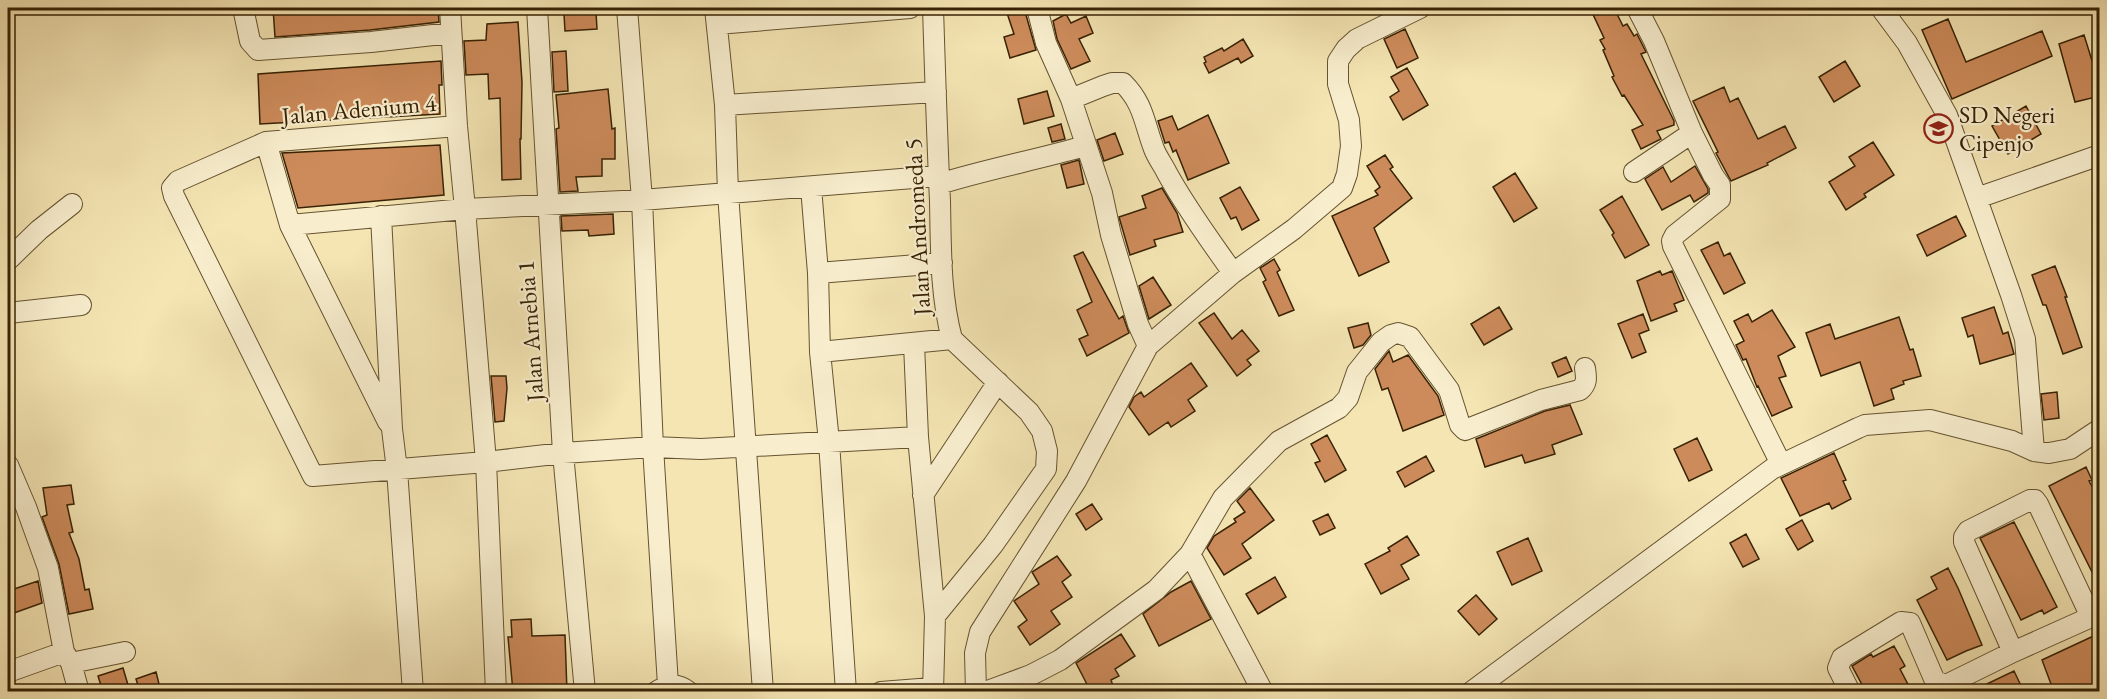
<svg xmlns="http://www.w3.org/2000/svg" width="2107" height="699" viewBox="0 0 2107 699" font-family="'EB Garamond',serif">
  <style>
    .building { fill: #cd8b5b; stroke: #372204; stroke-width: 1.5 }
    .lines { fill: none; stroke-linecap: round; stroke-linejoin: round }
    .minor-casing { stroke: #665330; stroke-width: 22 }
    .minor { stroke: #f8eece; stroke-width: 20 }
    .labels { text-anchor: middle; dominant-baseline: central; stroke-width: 4.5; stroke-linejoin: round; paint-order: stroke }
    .street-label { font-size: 24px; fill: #372204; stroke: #f8eece }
    .poi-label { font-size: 24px; fill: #372204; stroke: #f8eece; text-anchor: start }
  </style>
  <rect width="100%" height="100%" fill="#f4e5b3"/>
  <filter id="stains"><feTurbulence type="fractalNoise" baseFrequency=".00333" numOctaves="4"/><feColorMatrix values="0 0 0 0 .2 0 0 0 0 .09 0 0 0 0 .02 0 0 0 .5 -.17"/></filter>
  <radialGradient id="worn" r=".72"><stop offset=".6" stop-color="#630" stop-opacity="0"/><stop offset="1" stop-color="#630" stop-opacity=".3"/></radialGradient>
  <path class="building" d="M273 8H379V10L438 8 439 22 370 30 275 37Z
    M1024 8 1036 50 1010 58 1004 37 1014 34 1007 13Z
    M1590 8H1614L1623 26 1627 24 1634 36 1637 34 1646 52 1641 54 1674 121V125L1657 131 1661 139 1641 149 1632 130 1643 125 1624 95 1622 96 1612 77 1614 76 1603 50 1605 49 1600 40 1604 38Z
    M596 12 597 29 565 31 564 14Z
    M1066 14 1071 23 1086 16 1093 33 1079 39 1090 61 1071 69 1057 39 1053 21Z
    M1948 19 1966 62 2042 31 2052 56 1952 99 1922 30Z
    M518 22 522 82 521 139H520L521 179 502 180 500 98 489 99 488 74 466 75 464 41 486 40 487 24Z
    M1405 29 1418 58 1397 68 1384 39Z
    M2084 35 2094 67 2100 65V96L2075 102 2059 44Z
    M1243 39 1253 56 1241 63 1238 58 1209 73 1204 63 1206 62 1204 57 1222 48 1224 51Z
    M566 51 568 91 554 92 552 52Z
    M441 61 442 85H439L440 114 260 124 258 74Z
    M1845 61 1860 86 1834 102 1819 77Z
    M1407 68 1428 105 1403 120 1390 97 1399 91 1391 77Z
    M1724 87 1730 102 1738 98 1758 139 1785 126 1796 148 1767 163 1768 165 1731 181 1716 153 1718 152 1693 101Z
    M608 89 612 129 615 128V159H602V176L576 177 578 191 560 192 556 129 559 128 556 95Z
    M1047 91 1054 116 1024 124 1018 99Z
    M2026 106 2041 134 2008 154 1992 126Z
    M1208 115 1229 163 1188 180 1176 150 1173 152 1169 142 1165 143 1158 121 1172 116 1178 130Z
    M1061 124 1065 139 1052 142 1048 128Z
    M1115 133 1123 154 1104 161 1097 140Z
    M1873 142 1894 175 1864 194 1866 197 1846 210 1829 182 1855 166 1849 157Z
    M440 145 444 195 298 208 282 153Z
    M1385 155 1393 167 1390 169 1412 198 1374 228 1389 262 1359 276 1332 216 1378 195 1375 191 1380 187 1367 166Z
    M1079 160 1084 184 1067 188 1061 165Z
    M1695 166 1708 189V193L1694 202 1690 195 1662 210 1645 179 1663 167 1671 182Z
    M1515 173 1537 208 1514 222 1493 187Z
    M1240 187 1259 220 1242 230 1236 217 1231 219 1220 198Z
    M1162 188 1177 213 1183 232 1154 240 1156 246 1130 255 1119 217 1146 208 1142 196Z
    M1622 196 1649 245 1625 258 1612 235 1614 233 1600 210Z
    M613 214 614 234 589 236 588 230 562 231 561 216Z
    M1956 216 1966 236 1927 256 1917 235Z
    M1718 242 1724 256 1730 253 1745 283 1724 294 1701 250Z
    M1083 252 1119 319 1123 316 1129 333 1087 356 1079 339 1088 335 1077 310 1092 302 1074 256Z
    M1274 259 1280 270 1277 272 1294 310 1279 316 1263 282 1266 280 1260 268Z
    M2055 266 2067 297H2065L2082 347 2063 354 2046 305H2043L2032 275Z
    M1660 271 1662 275 1672 271 1684 300 1674 304 1677 311 1651 321 1637 281Z
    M1153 277 1171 305 1149 319 1139 286Z
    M1499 307 1512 329 1484 345 1471 324Z
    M1994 307 2003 334 2008 332 2014 354 1980 364 1973 335 1968 337 1962 318Z
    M1772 310 1795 347 1778 356 1786 376 1779 378 1792 407 1772 416 1758 386 1757 387 1746 359 1743 360 1736 345 1744 341 1734 321 1748 314 1752 322Z
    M1214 313 1232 339 1242 330 1259 351 1247 360 1251 365 1237 376 1199 323Z
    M1643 314 1649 330 1639 334 1646 352 1632 358 1618 324Z
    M1899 317 1910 350 1913 349 1921 376 1903 381 1904 384 1891 389 1894 399 1874 406 1860 362 1821 376 1806 333 1830 324 1835 339Z
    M1368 323 1371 335 1363 345 1354 348 1348 328Z
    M1389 351 1393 362 1408 355 1438 396 1444 415 1403 431 1388 388 1382 390 1375 369Z
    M1566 357 1572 371 1558 377 1552 363Z
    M1191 363 1207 386 1188 400 1195 411 1171 427 1168 422 1149 435 1129 407 1134 397 1141 392 1144 397Z
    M491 376H506L507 388 504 421 495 422Z
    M2057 392 2059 418 2044 420 2041 394Z
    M1570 405 1582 434 1552 445 1555 454 1525 463 1522 455 1485 467 1476 439 1545 411Z
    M1327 435 1346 470 1325 482 1315 463 1320 461 1311 444Z
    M1697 438 1712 470 1689 481 1674 449Z
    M1834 453 1846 480 1843 481 1851 499 1832 509 1829 503 1800 516 1781 478Z
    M1426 456 1434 471 1405 487 1397 472Z
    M2086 467 2092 480 2089 481 2100 501V588L2049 486Z
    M71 485 74 504 67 505 73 532 69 533 79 559 85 590 89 589 93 609 69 614 59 564 42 517 47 515 43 488Z
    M1250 488 1274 520 1242 544 1251 558 1224 575 1207 548 1214 536 1236 522 1234 519 1245 512 1237 501Z
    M1092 504 1102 519 1086 530 1076 514Z
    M1328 514 1335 528 1320 535 1313 521Z
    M1802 520 1813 541 1798 550 1786 529Z
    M2014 522 2057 607 2044 614 2042 610 2021 620 1980 538Z
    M1746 534 1759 559 1743 567 1730 543Z
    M1407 536 1419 555 1401 565 1409 579 1381 594 1365 564 1390 551 1388 548Z
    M1528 538 1542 571 1512 585 1497 552Z
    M1057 556 1071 575 1062 582 1072 597 1051 611 1060 624 1030 645 1018 627 1027 620 1014 601 1039 584 1032 572Z
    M1948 568 1958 588 1982 645 1966 651 1947 660 1917 600 1937 589 1931 577Z
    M1275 577 1286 597 1258 614 1246 594Z
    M38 581 42 603 14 613 8 591Z
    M1191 581 1211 619 1159 646 1143 614 1171 592Z
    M1476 595 1497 619 1479 635 1458 611Z
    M531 619 532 636 565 635 567 692H513L508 637H512L511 620Z
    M2100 633V692H2054L2042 660Z
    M1121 634 1135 656 1115 669 1119 676 1111 680 1115 692H1091L1076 663Z
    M1894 646 1905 666 1900 669 1912 692H1866L1852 666 1871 654 1873 657Z
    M123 668 128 685 103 692 98 676Z
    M2014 671 2024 692H1970Z
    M156 672 161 692H140L136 679Z"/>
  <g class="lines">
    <defs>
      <path id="minor" d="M243 8 250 41 258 50 371 42 451 33
        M450 8 457 126 465 209 486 462 496 692
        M537 8 563 453 585 692
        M627 8 642 200 653 447 668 685
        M715 8 725 105 728 193 763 692
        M933 8C935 72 937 137 940 201 941 247 940 294 952 339L1029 412 1042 431 1047 451 1046 469 993 545 935 616
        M1037 8 1046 43 1071 99
        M1637 8 1654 41 1692 133 1713 175 1720 185V199L1675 235 1672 241 1673 246 1781 464
        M1881 8 1907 43 1947 115 2011 295 2025 339 2034 451
        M717 24 910 8
        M725 105 936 92
        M457 126 266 142 178 181 172 188 174 196 313 476 486 462 563 453 653 447 701 449 918 437
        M266 142 290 225 388 422
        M1634 172 1692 133
        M939 184C987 169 1036 160 1085 146
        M811 187 818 273 820 352 829 442 846 692
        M1977 198 2100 155
        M381 216 392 429 397 470 413 692
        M290 225 465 209 642 200 938 176
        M8 260 39 230 72 204
        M818 273 942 263
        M8 313 81 305
        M914 344 918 437 935 616 933 692
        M1148 346 1138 324 1111 235 1102 193 1071 99 1103 86 1112 83H1123C1144 104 1144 123 1154 149 1157 157 1163 165 1167 173 1186 208 1210 240 1233 273
        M820 352 952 339
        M8 465 26 507 48 568 64 652 71 663 79 692
        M923 495 998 382
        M1190 554 1263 692
        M2013 652 1964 542V537L1968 531 2030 500H2035L2038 504 2091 617
        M71 663 125 652
        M8 672 64 652
        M656 692C667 684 678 683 689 692
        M881 692 932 688
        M976 692 975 653 980 632 1076 481 1148 346 1233 273 1294 229 1342 188 1347 174 1351 146 1349 120 1338 84V61L1346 49 1357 39 1420 8
        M985 692 1031 675 1060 660 1156 590 1190 554 1223 498 1279 441 1339 408 1348 398 1357 372 1381 342 1391 335 1398 333 1410 337 1449 390 1460 425 1465 430 1541 400 1580 390C1588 383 1586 377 1585 368
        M1471 692 1772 469 1858 428 1865 425 1930 420 2012 441 2034 451 2049 453 2070 449 2100 429
        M1850 692 1838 668 1842 658 1901 622 1910 623 1935 681 1946 685 2013 652 2100 613"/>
    </defs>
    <use href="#minor" class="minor-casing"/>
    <use href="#minor" class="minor"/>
  </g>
  <defs>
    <symbol id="school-ring" viewBox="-11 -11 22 22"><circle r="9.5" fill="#f8eece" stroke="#8f2418" stroke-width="1.5"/><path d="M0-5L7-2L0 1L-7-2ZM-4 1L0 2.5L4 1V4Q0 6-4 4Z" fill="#8f2418"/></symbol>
  </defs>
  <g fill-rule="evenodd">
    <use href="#school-ring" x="1922" y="112" width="33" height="33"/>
  </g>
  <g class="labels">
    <g class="street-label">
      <text transform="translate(359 109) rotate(-5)">Jalan Adenium 4</text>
      <text transform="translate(917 227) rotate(-93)">Jalan Andromeda 5</text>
      <text transform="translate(530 331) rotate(-94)">Jalan Arnebia 1</text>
    </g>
    <g class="poi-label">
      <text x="1959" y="114">SD Negeri<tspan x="1959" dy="28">Cipenjo</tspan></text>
    </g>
  </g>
  <rect width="2107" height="699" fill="none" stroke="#f4e5b3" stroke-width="30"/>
  <rect x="9" y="9" width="2089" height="681" fill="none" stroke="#372204" stroke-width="3"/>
  <rect x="15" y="15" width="2077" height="669" fill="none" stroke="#372204" stroke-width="1.5"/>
  <rect width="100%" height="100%" filter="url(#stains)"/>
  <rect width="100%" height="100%" fill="url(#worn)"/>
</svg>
